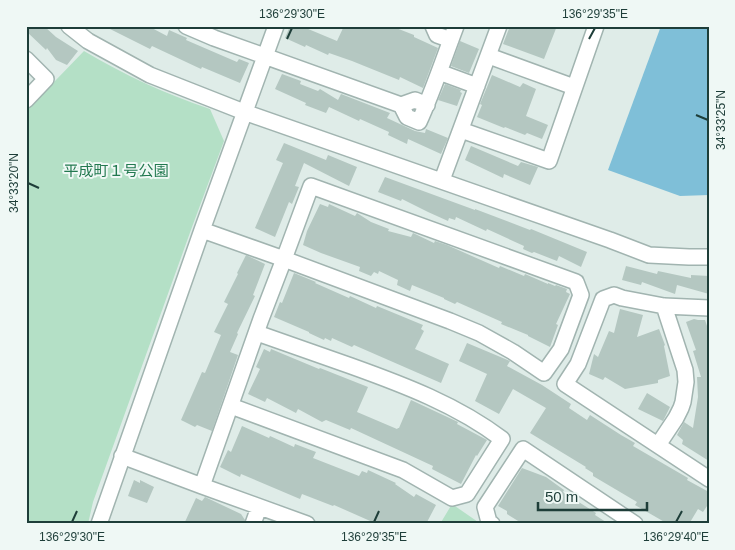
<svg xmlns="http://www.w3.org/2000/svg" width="735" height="550" viewBox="0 0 735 550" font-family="Arial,'Noto Sans JP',sans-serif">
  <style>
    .green { fill: #b4e0c6 }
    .water { fill: #7fbfd8 }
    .building { fill: #b4c7c1 }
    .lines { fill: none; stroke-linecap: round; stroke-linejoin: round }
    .minor-casing { stroke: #a1b4b0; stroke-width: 18 }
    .minor { stroke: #fff; stroke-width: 15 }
    .ticks { fill: none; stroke: #1e3e39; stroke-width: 2 }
    .labels { text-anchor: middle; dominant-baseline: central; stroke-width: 4; stroke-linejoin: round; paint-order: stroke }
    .park-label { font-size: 15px; fill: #237950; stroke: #eff8f5 }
    .neatline { fill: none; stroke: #1e3e39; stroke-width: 2 }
    .ticks-label { font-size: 12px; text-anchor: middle; fill: #1e3e39 }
  </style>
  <rect width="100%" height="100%" fill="#dfece8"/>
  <path class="green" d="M84 51C124 75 166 94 210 109L224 141 192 227 93 502 88 524H26V111Z
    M452 504 481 524H440Z"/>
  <path class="water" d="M661 26H709V195L680 196 608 170Z"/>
  <path class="building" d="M26 26H44L56 37 78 51 67 65 56 60 47 48 46 50 26 31Z
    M104 26H148L167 36 169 30 187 38 186 40 237 62 239 59 249 63 240 83 202 67 201 69 152 46 150 49Z
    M290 26H301L337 41 344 26H391L414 35V37L438 48 423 88 400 77 399 80 352 61 329 53 328 55 306 45 305 47 285 38Z
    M510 26H557L544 59 503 44Z
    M460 41 479 49 469 73 451 66Z
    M282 74 301 81 300 84 318 91 320 89 338 100 341 94 390 113 387 118 415 131 425 133 426 129 448 138 441 154 408 139 407 144 388 135 389 132 360 119 359 121 329 107 326 113 305 105 306 103 275 89Z
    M492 75 520 87 523 83 536 89 526 116 548 125 542 139 527 133 525 135 505 127 504 128 477 117 482 105 480 104Z
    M445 84 461 90 460 92 462 93 457 106 438 100Z
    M284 143 326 160 328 155 357 167 349 186 304 163 295 186 299 187 292 204 289 202 275 237 255 228 283 163 276 160Z
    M471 146 518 166 521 162 538 167 530 185 504 174 503 178 465 160Z
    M385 177 475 210V209L530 230 531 229 587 252 581 267 559 256 557 261 534 252 532 253 523 249 524 246 487 229 486 231 456 217 455 220 449 218 448 221 428 212 402 199 401 201 378 192Z
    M320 204 328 207 329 204 355 216 357 213 371 222 389 229 388 231 411 237 413 233 434 243 435 241 447 245 499 268 500 266 524 276 525 274 548 284V283L555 286 556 285 567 289 566 292 570 294 556 324 558 325 550 347 528 336V335L501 324 502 322 457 302 455 304 444 299V298L412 285 410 291 397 285 398 280 379 271 378 274 374 272 371 276 359 271 360 267 321 253 303 245 307 231Z
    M246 255 265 264 253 295 255 296 237 333 238 334 230 352 238 355 212 431 197 425 195 427 181 420 202 372 205 373 221 335 214 332 228 304 224 302 238 274 237 273Z
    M626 266 657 274 658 271 691 278V275L709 276V294L677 285 675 294 642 282 641 285 622 280Z
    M294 273 316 282 315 283 349 298 350 296 376 308 377 306 423 325 421 329 424 331 415 349 449 364 441 383 354 345 352 347 332 338 331 341 325 338 324 340 309 333V332L274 317 280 302 282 303Z
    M620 309 643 315 637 337 659 329 665 345 664 346 670 376 658 380V383L625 389 605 377 603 380 589 374 594 354 598 357 609 331 614 333Z
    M694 319 698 320H705L709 332V461L682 444 683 440 677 435 684 422 693 428 698 397 697 377H701L693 351 696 350 686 322Z
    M467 343 510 361 507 366 542 385 571 404 569 408 587 420 590 415 621 435 635 443 633 446 688 478 687 480 709 492V503L703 512 698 509 689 524H668L635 505 637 502 593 476V473L585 468 586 467 530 433 546 408 513 389 499 414 475 401 487 374 459 361Z
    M264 349 270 352 271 349 319 369 320 368 368 387 357 412 397 429 398 428H399L411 400 458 422 457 424 487 440 477 456 476 455 461 484 432 469 433 466 351 428 350 430 326 420 322 422 298 409 296 413 267 398 265 402 248 394 260 369 256 367Z
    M647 393 670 407 663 421 638 409Z
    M242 426 269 438 270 436 294 447 295 444 316 452 313 458 359 476 362 471 367 473 368 470 396 483 395 484 414 497 416 494 436 505 426 524H377L334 505 333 506 302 494 300 499 241 474 240 477 220 467 228 450 231 452Z
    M522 468 546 477 564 490 563 492 596 513 595 515 609 524H523L507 514V511L498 506Z
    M134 480 140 483V480L154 487 147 503 128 496Z
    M205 497 241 514 245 520 244 524H184L196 498 202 501Z"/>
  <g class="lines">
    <defs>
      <path id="minor" d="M69 26 88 41 150 75 244 112 610 240 649 255 689 257H709
        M186 26 214 38 401 105
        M433 26 437 35 451 40
        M489 56 574 87
        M26 59 46 79 26 100
        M439 72 477 86
        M427 105 415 100 401 105 407 117 419 122C433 91 444 58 456 26
        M461 130 549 161 596 26
        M442 180 499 26
        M311 186 576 282 581 295 561 349 544 373 513 352 479 333 450 321 284 259Z
        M202 230 284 259 261 319 202 486
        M709 308 664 306 622 298 614 295 603 299 578 364 565 384 709 479
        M231 406 403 470 452 498 467 494 502 439C457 405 404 385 351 366 320 355 288 344 257 333
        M658 445 676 418 681 408 683 402 686 382 685 370 664 306
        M122 456 202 486 307 524
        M99 524 202 230 276 26
        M253 524 259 507
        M492 524 489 522 485 507 523 449 635 524"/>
    </defs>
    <use href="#minor" class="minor-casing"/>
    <use href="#minor" class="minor"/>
  </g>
  <path class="ticks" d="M287 39 292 28M589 39 595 28M696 115 708 120M28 183 39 188M72 522 77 511M374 522 379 511M676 522 682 511"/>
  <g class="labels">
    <g class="park-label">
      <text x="116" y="170">平成町１号公園</text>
    </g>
  </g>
  <rect width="735" height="550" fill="none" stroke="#eff8f5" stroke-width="55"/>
  <path d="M538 502v8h109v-8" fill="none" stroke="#1e3e39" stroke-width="2.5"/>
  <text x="545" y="502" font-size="15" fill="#1e3e39" stroke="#eff8f5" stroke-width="4" paint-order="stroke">50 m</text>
  <rect x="28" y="28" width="680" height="494" class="neatline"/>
  <g class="ticks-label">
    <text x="292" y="18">136°29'30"E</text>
    <text x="595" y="18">136°29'35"E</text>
    <text transform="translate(721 120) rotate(-90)" y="4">34°33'25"N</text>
    <text transform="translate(14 183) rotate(-90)" y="4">34°33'20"N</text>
    <text x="72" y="541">136°29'30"E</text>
    <text x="374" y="541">136°29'35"E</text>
    <text x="676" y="541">136°29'40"E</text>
  </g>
</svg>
